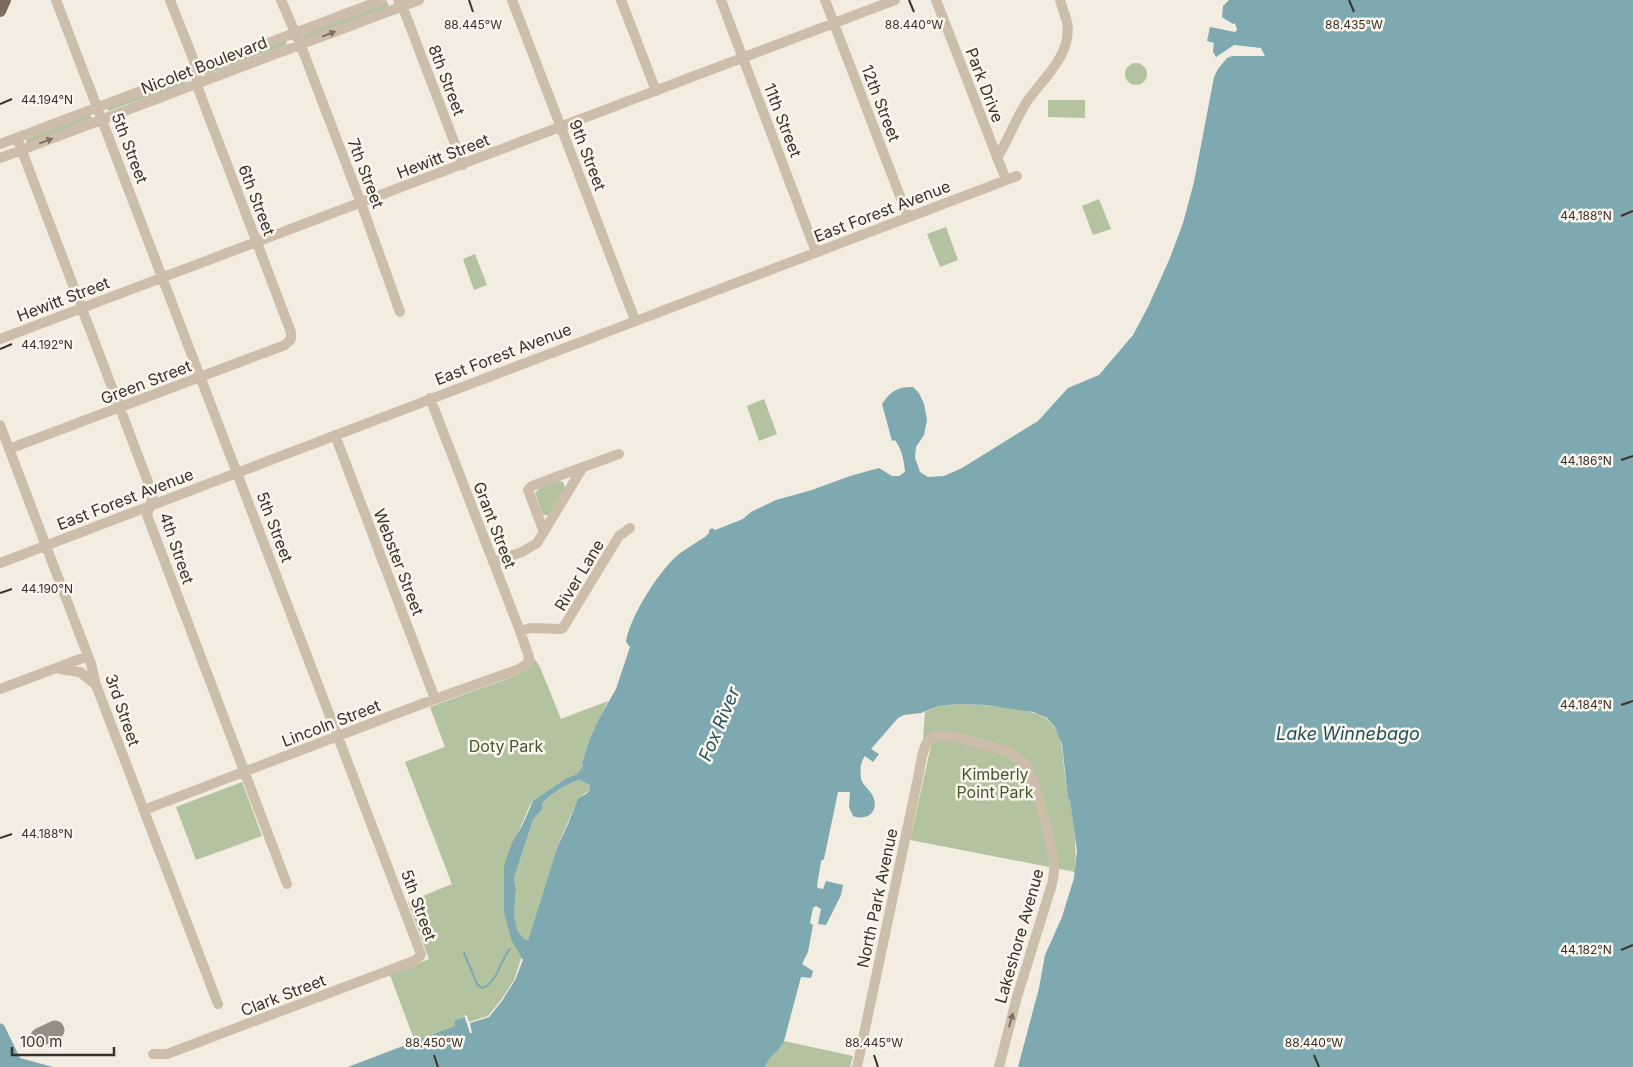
<svg xmlns="http://www.w3.org/2000/svg" width="1633" height="1067" viewBox="0 0 1633 1067" font-family="Inter,sans-serif">
  <style>
    .green { fill: #b3c39f }
    .water { fill: #7fa9b1; fill-rule: evenodd }
    .pier { fill: #f3ece0 }
    .lines { fill: none; stroke-linecap: round; stroke-linejoin: round }
    .stream { stroke: #7fa9b1; stroke-width: 2 }
    .taxiway { stroke: #968e85; stroke-width: 19 }
    .minor { stroke: #ccbeab; stroke-width: 10 }
    .major { stroke: #7c6a5c; stroke-width: 12 }
    .oneway { fill: #7c7064 }
    .ticks { fill: none; stroke: #3a312a; stroke-width: 2 }
    .labels { text-anchor: middle; dominant-baseline: central; stroke-width: 5; stroke-linejoin: round; paint-order: stroke }
    .street-label { font-size: 16px; fill: #3a312a; stroke: #faf6ed }
    .park-label { font-size: 16px; fill: #44582e; stroke: #faf6ed }
    .water-label { font-size: 18px; font-style: italic; fill: #1f525c; stroke: #faf6ed }
    .ticks-label { font-size: 12px; text-anchor: middle; fill: #3a312a; stroke: #faf6ed; stroke-width: 5; stroke-linejoin: round; paint-order: stroke }
  </style>
  <rect width="100%" height="100%" fill="#f3ece0"/>
  <path class="green" d="M386 2 389 4 388 7 306 39 302 37 303 35Z
    M285 41 287 42 286 45 205 75 204 74V71Z
    M1125 74a11 11 0 1 1 22 0a11 11 0 1 1-22 0Z
    M185 79 186 81 185 84 108 111V108Z
    M1048 100H1085V118L1048 117Z
    M90 115 92 118 29 144 26 142 27 138Z
    M1099 199 1111 229 1093 235 1082 206Z
    M946 227 958 260 940 267 927 234Z
    M475 254 487 285 474 290 463 259Z
    M764 399 777 434 759 441 747 406Z
    M558 481 563 482 565 488 549 515H543L535 493 540 488Z
    M534 658 540 667 561 719 608 701 590 738 582 763 583 766 577 774 565 779 533 801 530 805 504 866 523 959 515 980 489 1017 467 1024 465 1018 454 1021 456 1026 415 1042 390 975 429 959 408 902 452 884 405 762 445 747 430 707 520 674 529 668Z
    M957 704C979 705 1037 706 1051 723 1063 735 1062 751 1064 767 1065 777 1067 787 1068 798L1070 800C1074 824 1077 847 1075 872L910 840 931 746 923 740 925 712 939 706Z
    M579 780 590 785V790L578 798 557 848 528 940H525L517 930 514 917 516 889 514 878 533 820 543 808 542 804C552 793 564 785 579 780Z
    M242 782 262 836 196 860 176 807Z
    M784 1041 853 1056 850 1067H765C769 1055 778 1054 784 1041Z"/>
  <path class="water" d="M1229 0H1633V1067H1018L1039 988 1045 955 1062 917 1074 878 1077 851 1070 800 1068 798 1062 744 1055 727 1047 718 1033 712 986 705 957 704 939 706 921 713 904 715 898 718 871 749 879 754 873 762 865 756C860 763 860 770 861 779 863 786 872 791 874 799 878 813 866 821 853 816L849 807 850 792H838L824 859 821 861 817 886 818 888 823 889 826 881 843 885 841 895 826 925 818 924 821 909 816 906 813 908 810 923 813 925 808 952 802 964 813 971 811 978 801 977 784 1041C778 1054 769 1055 765 1067H348L455 1026 454 1021 465 1017 467 1024 489 1017 515 980 523 960 511 939 504 912V866L511 845 522 826 533 801 565 779 577 774 583 766 582 763 590 738 601 715 616 689 630 647 626 642C629 618 660 569 679 554 687 548 696 543 705 537L709 533V530L712 528 715 530 743 519 751 512 776 500 812 490 850 476 879 468 892 476H899L905 472C904 460 902 450 895 440L892 441 882 404C891 391 897 387 913 387L919 393 924 404 927 420 924 435 916 447 915 458 920 472 928 477 944 476 962 468 1038 421 1068 388 1099 375 1133 335 1148 307 1170 258 1183 223 1194 182 1214 77 1218 69 1227 58 1232 56H1265L1261 48 1234 45 1216 57 1213 52 1214 43 1207 41 1210 27 1235 32 1237 30 1235 23 1233 24 1222 17 1223 6ZM579 780 590 785V790L586 794 578 798 568 824 557 848 528 940H525L517 930 514 917 516 889 514 878 533 820 543 808 542 804C552 793 564 785 579 780Z
    M0 1023 4 1025 20 1058 53 1067H0Z"/>
  <path class="pier" d="M521 959H523L515 980 502 1001 489 1017 470 1023 472 1033H470L464 1015 467 1016 469 1022 488 1016 501 1000 514 980Z"/>
  <g class="lines">
    <path class="stream" d="M464 953 477 984 482 988C497 984 500 960 510 949"/>
    <path class="taxiway" d="M40 1037 55 1030"/>
    <path class="minor" d="M56 0 421 954 420 956 414 961 167 1054H153
      M281 0 303 51 361 203 400 312
      M398 0 405 13 463 165
      M512 0 635 320
      M621 0 656 91
      M721 0 816 252
      M825 0 908 217
      M936 0 1006 180
      M17 138 153 495 147 515 287 884
      M0 144 382 0
      M0 158 419 0
      M997 158C1008 140 1015 121 1026 103 1042 79 1073 55 1067 22 1065 15 1062 7 1060 0
      M0 339 895 0
      M0 425 91 664 96 685 218 1004
      M335 435 435 699
      M9 449 285 345 291 339V332L199 91 194 61 170 0
      M544 532 528 490 532 486 583 467
      M493 562 522 552 537 543 583 467 619 454
      M0 563 1017 176
      M520 631 531 628 560 629 563 628 619 536 630 528
      M59 669 80 672 96 685
      M0 689 88 656
      M144 810 427 702 519 669 528 663 529 657 520 631 430 398
      M857 1067 919 773C921 763 922 747 930 739 940 729 992 747 1006 751 1012 754 1020 758 1025 764 1036 780 1052 845 1054 865 1055 871 1053 878 1052 884L1017 997 999 1067"/>
    <path class="major" d="M0 11 5 0"/>
  </g>
  <defs><path id="oneway-solid" d="M-6-.8H1V-3.2L6.5 0L1 3.2V.8H-6Z" transform="scale(1.25)"/></defs>
  <g class="oneway">
    <use href="#oneway-solid" transform="translate(329 34) rotate(-21)"/>
    <use href="#oneway-solid" transform="translate(46 141) rotate(-20)"/>
    <use href="#oneway-solid" transform="translate(1011 1020) rotate(-74)"/>
  </g>
  <path class="ticks" d="M469 0 473 12M909 0 914 12M1349 0 1354 12M0 104 12 99M1621 216 1633 211M0 349 12 344M1621 460 1633 456M0 593 12 589M1621 705 1633 701M0 838 12 834M1621 950 1633 945M434 1055 438 1067M874 1055 878 1067M1314 1055 1319 1067"/>
  <g class="labels">
    <g class="street-label">
      <text transform="translate(204 65) rotate(-21)">Nicolet Boulevard</text>
      <text transform="translate(447 80) rotate(69)">8th Street</text>
      <text transform="translate(985 85) rotate(69)">Park Drive</text>
      <text transform="translate(881 103) rotate(69)">12th Street</text>
      <text transform="translate(783 120) rotate(69)">11th Street</text>
      <text transform="translate(130 148) rotate(69)">5th Street</text>
      <text transform="translate(588 155) rotate(69)">9th Street</text>
      <text transform="translate(443 156) rotate(-21)">Hewitt Street</text>
      <text transform="translate(366 173) rotate(69)">7th Street</text>
      <text transform="translate(257 200) rotate(69)">6th Street</text>
      <text transform="translate(882 211) rotate(-21)">East Forest Avenue</text>
      <text transform="translate(63 299) rotate(-21)">Hewitt Street</text>
      <text transform="translate(503 354) rotate(-21)">East Forest Avenue</text>
      <text transform="translate(146 382) rotate(-21)">Green Street</text>
      <text transform="translate(125 499) rotate(-21)">East Forest Avenue</text>
      <text transform="translate(495 525) rotate(69)">Grant Street</text>
      <text transform="translate(275 527) rotate(69)">5th Street</text>
      <text transform="translate(177 548) rotate(71)">4th Street</text>
      <text transform="translate(399 562) rotate(69)">Webster Street</text>
      <text transform="translate(579 575) rotate(-59)">River Lane</text>
      <text transform="translate(123 710) rotate(71)">3rd Street</text>
      <text transform="translate(331 723) rotate(-21)">Lincoln Street</text>
      <text transform="translate(877 898) rotate(-78)">North Park Avenue</text>
      <text transform="translate(419 905) rotate(70)">5th Street</text>
      <text transform="translate(1019 936) rotate(-74)">Lakeshore Avenue</text>
      <text transform="translate(283 995) rotate(-21)">Clark Street</text>
    </g>
    <g class="park-label">
      <text x="506" y="746">Doty Park</text>
      <text x="995" y="774">Kimberly<tspan x="995" dy="18">Point Park</tspan></text>
    </g>
    <g class="water-label">
      <text transform="translate(719 724) rotate(-67)">Fox River</text>
      <text x="1348" y="733">Lake Winnebago</text>
    </g>
  </g>
  <g class="ticks-label">
    <text x="473" y="29">88.445°W</text>
    <text x="914" y="29">88.440°W</text>
    <text x="1354" y="29">88.435°W</text>
    <text x="47" y="104">44.194°N</text>
    <text x="1586" y="220">44.188°N</text>
    <text x="47" y="349">44.192°N</text>
    <text x="1586" y="465">44.186°N</text>
    <text x="47" y="593">44.190°N</text>
    <text x="1586" y="709">44.184°N</text>
    <text x="47" y="838">44.188°N</text>
    <text x="1586" y="954">44.182°N</text>
    <text x="434" y="1047">88.450°W</text>
    <text x="874" y="1047">88.445°W</text>
    <text x="1314" y="1047">88.440°W</text>
  </g>
  <path d="M12 1047v8h102v-8" fill="none" stroke="#3a312a" stroke-width="2.5"/>
  <text x="20" y="1047" font-size="15" fill="#3a312a" stroke="#faf6ed" stroke-width="4" paint-order="stroke">100 m</text>
</svg>
